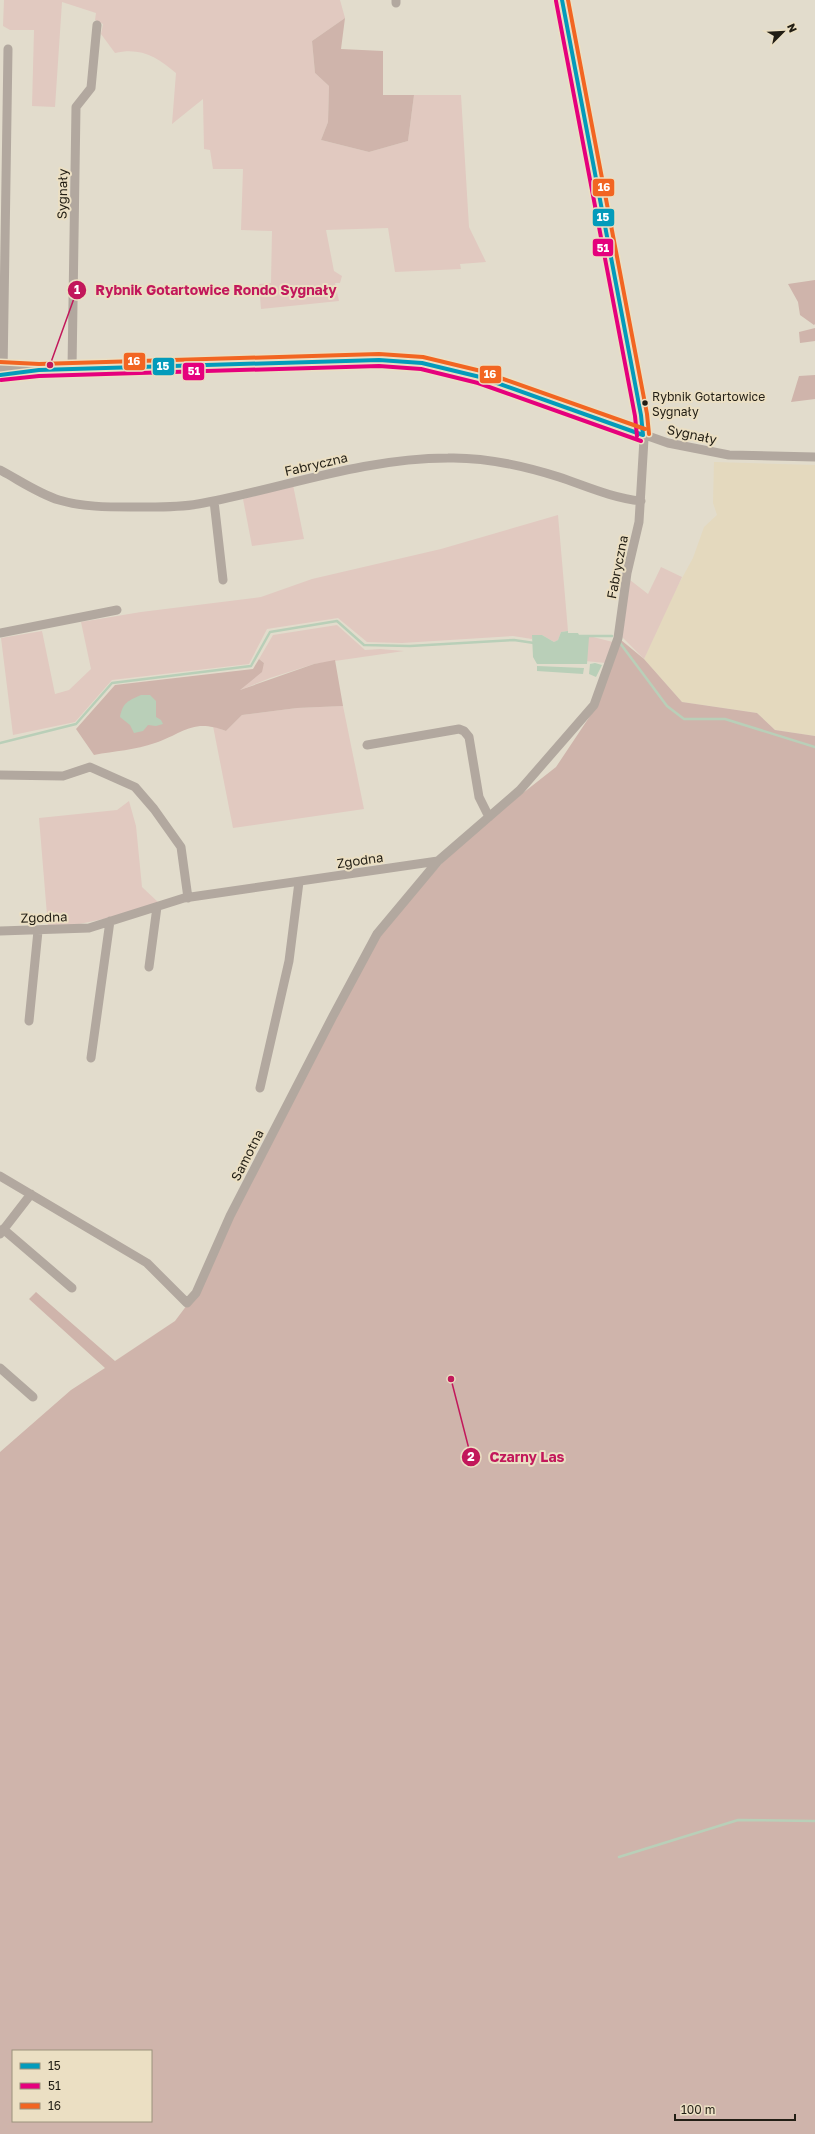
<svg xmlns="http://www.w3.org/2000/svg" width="815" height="2134" viewBox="0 0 815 2134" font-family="'Golos Text',sans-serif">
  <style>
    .built { fill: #e4d9be }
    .green { fill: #e1c9c0 }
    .forest { fill: #cfb4ab; fill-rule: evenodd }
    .water { fill: #b9cfb8 }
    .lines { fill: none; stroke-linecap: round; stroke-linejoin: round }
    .stream { stroke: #b9cfb8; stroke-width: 2.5 }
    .minor { stroke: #b2a89f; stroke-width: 9 }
    .bus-1-casing { stroke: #ebdfc3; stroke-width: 7 }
    .bus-2-casing { stroke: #ebdfc3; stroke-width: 7 }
    .bus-3-casing { stroke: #ebdfc3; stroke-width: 7 }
    .bus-1 { stroke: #039bbb; stroke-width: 4 }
    .bus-2 { stroke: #e5007d; stroke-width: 4 }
    .bus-3 { stroke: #f26522; stroke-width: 4 }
    .bus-dot { fill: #221e14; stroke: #ebdfc3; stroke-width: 1.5 }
    .labels { text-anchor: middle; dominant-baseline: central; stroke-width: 4; stroke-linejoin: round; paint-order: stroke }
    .bus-label { font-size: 12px; fill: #221e14; stroke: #ebdfc3; text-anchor: start }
    .street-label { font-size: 13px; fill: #221e14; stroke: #ebdfc3 }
    .leader { fill: none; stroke: #c2185b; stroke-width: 1.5 }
    .callout-dot { fill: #c2185b; stroke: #ebdfc3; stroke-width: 1.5 }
    .mark-label { font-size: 12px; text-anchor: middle; font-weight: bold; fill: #fff }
    .callout-label { font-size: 14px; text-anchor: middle; font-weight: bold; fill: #c2185b; stroke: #ebdfc3; stroke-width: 4; stroke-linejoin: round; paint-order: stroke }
    .line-badge { stroke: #ebdfc3; stroke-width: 1.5 }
    .badge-label { font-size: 11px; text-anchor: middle; font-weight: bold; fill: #fff }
  </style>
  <rect width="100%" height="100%" fill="#e2dccc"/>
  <path class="built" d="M714 462 815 465V736L775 730 757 713 682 702 644 659 665 609 693 558 704 527 717 515 713 503Z"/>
  <path class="green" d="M4 0H340L345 18 312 41 315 73 329 86 328 122 321 140 369 152 408 141 414 95H461L469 227 486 262 460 264 461 269 395 272 388 228 326 230 334 271 342 276 340 283H335L339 301 261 309 259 284 271 283 272 231 241 230 243 169H213L210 150 204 149 203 99 172 124 176 73C157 57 141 47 115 53L101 34 103 24 95 20 96 13 62 2 55 107 32 106 34 30H10L3 26Z
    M293 485 304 539 252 546 243 499Z
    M558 515 568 631 561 632 558 640 554 642 542 635H532V639L513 636 402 643 367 642 338 618 267 629 249 664 112 680 75 722 13 735 1 638 42 631 55 694 69 690 91 669 81 622 141 612 261 597 312 579 441 549Z
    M661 567 682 577 644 659 622 637 630 580 648 594Z
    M337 625 365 650 380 649 404 651 314 664 270 678 238 691 261 671 264 663 259 659 273 635Z
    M589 636 613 642 606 663 585 661 586 639Z
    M343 706 364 809 233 828 213 726 226 731 242 715 297 708Z
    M129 801 136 826 142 887 159 903C122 914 87 926 48 927L39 818 117 810Z"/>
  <path class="forest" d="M345 18 341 49 383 51V95H414L408 141 369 152 321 140 328 122 329 86 315 73 312 41Z
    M815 280V324L814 325 800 315 798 302 788 284Z
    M815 328V341L800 343 799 332Z
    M815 375V399L791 402 799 376Z
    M621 640 644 659 682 702 757 713 775 730 815 736V2134H0V1452L71 1390 105 1368 29 1299 36 1292 115 1361 175 1321 196 1293 230 1216 382 931 443 862 491 818 556 767 598 704ZM13 2051H151V2121H13Z
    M259 659 264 663 262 672 240 690 314 664 335 660 343 706 297 708 242 715 226 731C193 718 184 733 155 743 136 750 114 751 94 755L76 729 115 685 253 669Z"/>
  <path class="water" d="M568 631V633H578L580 637H589L587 664H537L533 657 532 635H542L554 642 558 640 561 632Z
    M595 663 602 665 596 677 589 674 590 664Z
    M537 666 584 668 583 674 537 671Z
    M141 695H150L156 701V717L161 720 163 724 156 726 148 725 143 731 134 733 130 725 120 717C123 702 128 701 141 695Z"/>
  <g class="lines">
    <path class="stream" d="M577 636H612
      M620 643 667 706 684 719H725L815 747
      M0 743 76 724 112 683 251 666 270 632 337 621 364 645 410 646 514 640 534 643
      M619 1857 738 1820 815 1821"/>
    <path class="minor" d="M396 0V3
      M0 368 39 370 379 360 422 363 468 373 668 443 729 455 815 457
      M72 369 76 107 91 88 97 25
      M3 374 8 49
      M0 470C19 480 39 494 59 500 82 507 108 507 131 507 153 507 176 508 198 504 281 489 362 458 448 458 485 457 524 466 559 477 586 486 612 498 641 501
      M214 501 223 580
      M0 633 117 610
      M367 745 459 729 464 731 469 737 479 797 489 817
      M0 775 63 776 90 767 135 787 154 809 181 847 188 898
      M0 931 89 928 184 898 438 861
      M149 967 157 907
      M29 1021 38 931
      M91 1058 110 921
      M260 1088 289 961 299 882
      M0 1176 147 1263 187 1303 196 1293 230 1216 333 1016 377 934 438 861 520 790 594 705 618 638 627 573 639 522 644 439 641 415 562 0
      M3 1229 72 1288
      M0 1234 31 1194
      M0 1368 33 1397"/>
    <defs>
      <path id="bus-1" d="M562 0 641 415 643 435
        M0 375 39 370 379 360 422 363 480 377 643 435"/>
      <path id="bus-2" d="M556 1 635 416 637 436
        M1 380 39 376 379 366 421 369 478 383 641 441"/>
      <path id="bus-3" d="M568 0 647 414 649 434
        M0 362 39 364 379 354 423 357 481 371 645 429"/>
    </defs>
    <use href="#bus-1" class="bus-1-casing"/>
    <use href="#bus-2" class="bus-2-casing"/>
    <use href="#bus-3" class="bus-3-casing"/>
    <use href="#bus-1" class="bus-1"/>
    <use href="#bus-2" class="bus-2"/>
    <use href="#bus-3" class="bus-3"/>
  </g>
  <circle class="bus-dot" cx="645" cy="403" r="3.5"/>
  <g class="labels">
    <g class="bus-label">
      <text x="652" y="396">Rybnik Gotartowice<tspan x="652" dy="15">Sygnały</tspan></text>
    </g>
    <g class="street-label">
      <text transform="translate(62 194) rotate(-89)">Sygnały</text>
      <text transform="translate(692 434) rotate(12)">Sygnały</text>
      <text transform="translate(316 464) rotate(-13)">Fabryczna</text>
      <text transform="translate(617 567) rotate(-79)">Fabryczna</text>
      <text transform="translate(360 860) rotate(-8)">Zgodna</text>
      <text transform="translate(44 917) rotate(-2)">Zgodna</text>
      <text transform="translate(247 1155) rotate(-63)">Samotna</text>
    </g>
  </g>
  <path class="leader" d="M50 365L77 290M451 1379L471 1457"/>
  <g class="callout-dot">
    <circle cx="50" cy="365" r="4"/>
    <circle cx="451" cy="1379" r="4"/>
    <circle cx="77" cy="290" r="10"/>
    <circle cx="471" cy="1457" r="10"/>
  </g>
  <g class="mark-label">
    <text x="77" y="294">1</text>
    <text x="471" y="1461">2</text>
  </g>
  <g class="callout-label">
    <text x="216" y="295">Rybnik Gotartowice Rondo Sygnały</text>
    <text x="527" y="1462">Czarny Las</text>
  </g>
  <g class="line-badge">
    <rect x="592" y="178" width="23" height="19" rx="4" fill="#f26522"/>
    <rect x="592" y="208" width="23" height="19" rx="4" fill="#039bbb"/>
    <rect x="592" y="238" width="22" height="19" rx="4" fill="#e5007d"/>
    <rect x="123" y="352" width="23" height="19" rx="4" fill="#f26522"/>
    <rect x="152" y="357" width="23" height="19" rx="4" fill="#039bbb"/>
    <rect x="182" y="362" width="23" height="19" rx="4" fill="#e5007d"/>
    <rect x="479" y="365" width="23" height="19" rx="4" fill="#f26522"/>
  </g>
  <g class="badge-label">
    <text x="604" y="191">16</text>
    <text x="603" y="221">15</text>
    <text x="603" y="252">51</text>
    <text x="134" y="365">16</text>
    <text x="163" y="370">15</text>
    <text x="194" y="375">51</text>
    <text x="490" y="378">16</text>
  </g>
  <rect x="12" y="2050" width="140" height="72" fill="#ebdfc3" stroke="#9b927d"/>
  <rect x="20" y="2063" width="20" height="6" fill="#039bbb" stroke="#9b927d"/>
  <text x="48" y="2070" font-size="12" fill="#221e14">15</text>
  <rect x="20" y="2083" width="20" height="6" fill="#e5007d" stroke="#9b927d"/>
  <text x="48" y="2090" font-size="12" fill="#221e14">51</text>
  <rect x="20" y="2103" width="20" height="6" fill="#f26522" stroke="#9b927d"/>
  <text x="48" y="2110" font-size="12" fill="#221e14">16</text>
  <g transform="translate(783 32) rotate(66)" stroke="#ebdfc3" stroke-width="3" paint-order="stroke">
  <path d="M0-3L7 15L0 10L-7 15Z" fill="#221e14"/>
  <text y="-6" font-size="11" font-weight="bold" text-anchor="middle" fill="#221e14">N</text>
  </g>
  <path d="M675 2114v6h120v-6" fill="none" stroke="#221e14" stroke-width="2"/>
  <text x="681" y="2114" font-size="12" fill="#221e14" stroke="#ebdfc3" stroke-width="3" paint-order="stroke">100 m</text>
</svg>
